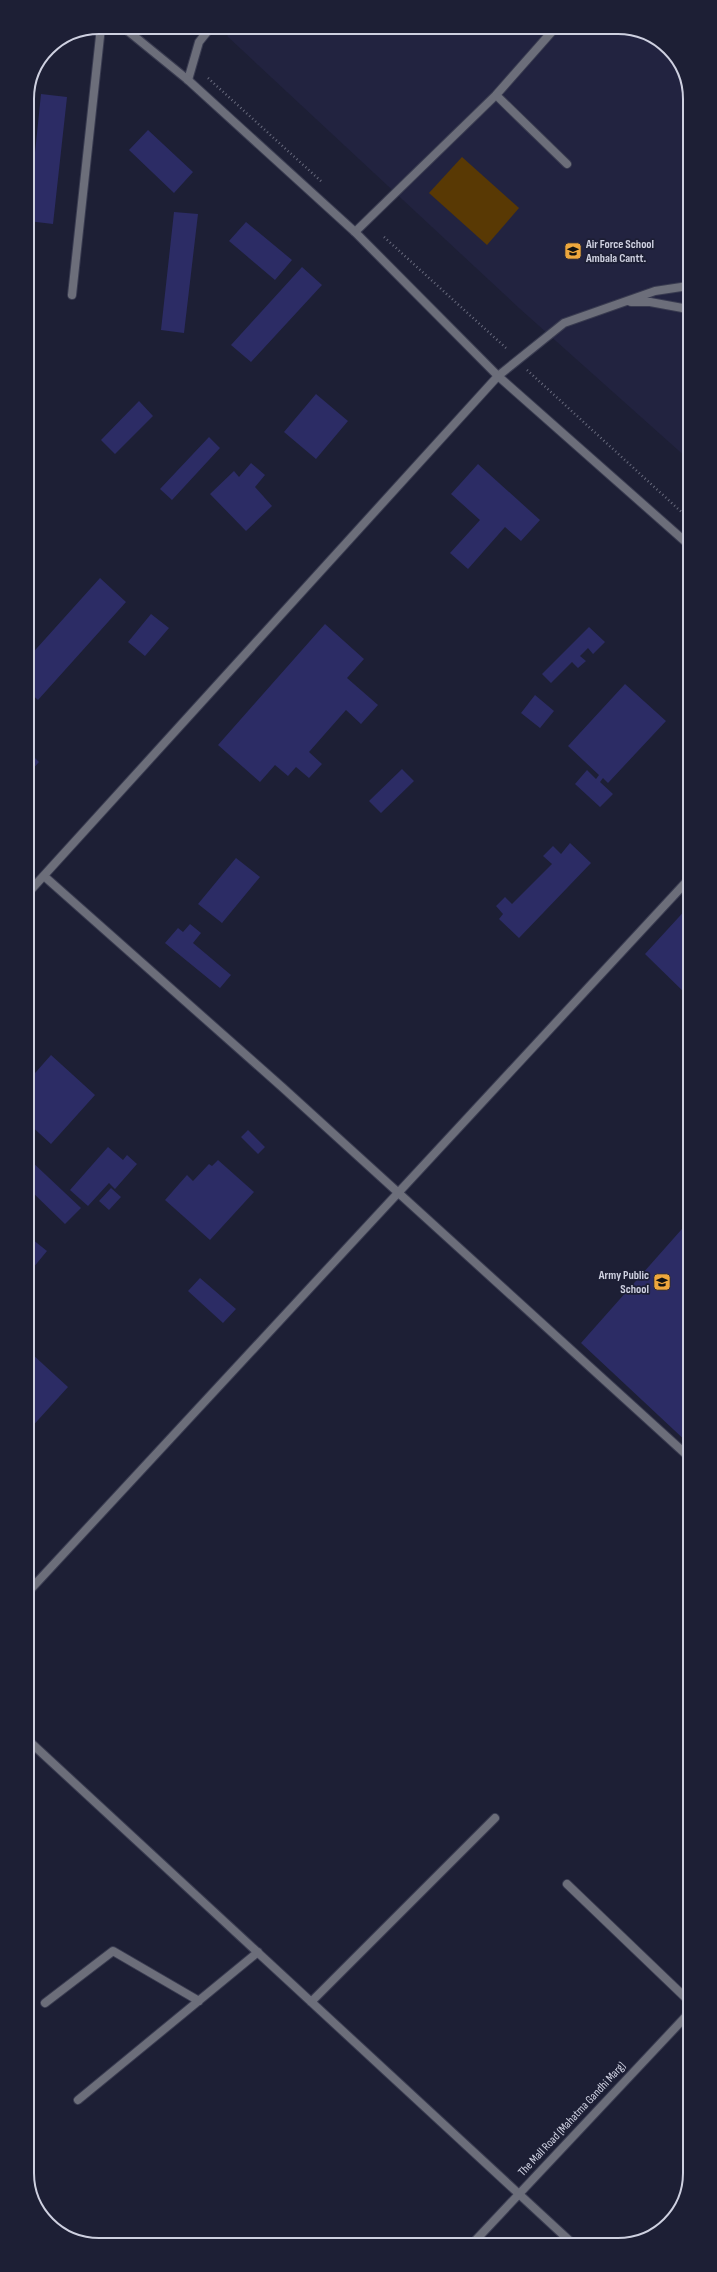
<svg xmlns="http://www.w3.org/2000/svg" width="717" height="2272" viewBox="0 0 717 2272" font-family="'Sofia Sans Condensed',sans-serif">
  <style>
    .built { fill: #222340 }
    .green { fill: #593904 }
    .building { fill: #2c2c65 }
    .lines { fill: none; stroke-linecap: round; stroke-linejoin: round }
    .service-casing { stroke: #393b50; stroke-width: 10 }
    .minor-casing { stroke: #393b50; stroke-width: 10 }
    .tertiary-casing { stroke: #393b50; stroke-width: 10 }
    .path { stroke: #696b7e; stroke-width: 2.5; stroke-dasharray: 1 3; stroke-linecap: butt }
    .service { stroke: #6c6e7a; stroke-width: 8 }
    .minor { stroke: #6c6e7a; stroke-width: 8 }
    .tertiary { stroke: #6c6e7a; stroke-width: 8 }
    .labels { text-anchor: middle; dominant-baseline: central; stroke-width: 3.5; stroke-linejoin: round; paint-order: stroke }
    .poi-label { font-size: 12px; font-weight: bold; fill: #ced0e0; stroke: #1d1f35; text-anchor: start }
    .street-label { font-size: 12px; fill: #ced0e0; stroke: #1d1f35 }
    .rim { fill: none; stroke: #ced0e0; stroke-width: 2 }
  </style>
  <rect width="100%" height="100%" fill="#1d1f35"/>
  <path class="built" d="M235 27H623L665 45 688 81V459L519 308 227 36Z"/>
  <path class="green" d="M462 157 519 208 487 245 429 193Z"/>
  <path class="building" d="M41 94 67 97 53 224 28 221Z
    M148 130 193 172 174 193 129 150Z
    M174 212 198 214 184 333 161 330Z
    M246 222 292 260 275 280 229 241Z
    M302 267 322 285 251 362 231 345Z
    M316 394 348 421 316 459 284 432Z
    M139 401 153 416 115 454 101 440Z
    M209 437 220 448 172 500 160 489Z
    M251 463 265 475 255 487 272 506 246 531 210 494 234 471 239 477Z
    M478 464 540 520 521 541 505 527 468 569 450 553 480 520 451 494Z
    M100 578 126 602 38 700 28 691V658Z
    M151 614 169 628 145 656 128 642Z
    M325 624 364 659 347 678 378 705 361 724 346 710 309 752 322 764 309 778 296 767 288 776 275 765 260 782 218 745Z
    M589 627 605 642 593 654 588 648 580 656 586 661 578 668 572 662 551 683 542 674Z
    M625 684 666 721 608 783 603 778 600 782 613 794 600 807 575 784 587 770 596 779 599 775 568 746Z
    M535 695 554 711 540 728 521 713Z
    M28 751 39 762 28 774Z
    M402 769 414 781 381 813 369 801Z
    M570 843 591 863 519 938 499 919 503 914 496 906 505 897 512 904 552 864 543 856 553 846 561 854Z
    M236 858 260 877 222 923 198 904Z
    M689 906V997L645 954Z
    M190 924 201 933 193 943 231 975 220 988 165 943 178 928 183 932Z
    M51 1055 95 1095 51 1144 28 1123V1081Z
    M248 1130 265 1147 258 1154 241 1137Z
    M108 1147 123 1160 127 1155 137 1164 115 1189 109 1183 88 1206 70 1190Z
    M30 1160 81 1208 65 1224 28 1188V1161Z
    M218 1160 254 1192 210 1240 165 1200 187 1175 193 1181 209 1164 212 1166Z
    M111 1188 121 1197 109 1210 99 1201Z
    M689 1221V1444L581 1343Z
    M32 1239 47 1251 28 1274V1243Z
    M200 1278 236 1309 223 1323 188 1291Z
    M32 1354 68 1387 29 1430 28 1358Z"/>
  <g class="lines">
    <defs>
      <path id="service" d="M496 95 556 27
        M355 232 496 95 567 164"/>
      <path id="minor" d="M188 80 199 42 211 27
        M72 295 101 27
        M631 302H650L688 309
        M498 376 564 323 655 291 688 286
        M44 876 282 1087 689 1457
        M29 1591 689 879
        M29 1741 572 2243
        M567 1884 690 2002
        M311 2002 495 1818
        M45 2003 113 1951 199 2001
        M78 2100 258 1952"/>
      <path id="tertiary" d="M123 27 188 80 355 232 498 376 688 544
        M28 893 498 376
        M473 2243 690 2012"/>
    </defs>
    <use href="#service" class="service-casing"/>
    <use href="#minor" class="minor-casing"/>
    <use href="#tertiary" class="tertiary-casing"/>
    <path class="path" d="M208 78 323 183
      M384 237 506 348
      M527 370 688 518"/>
    <use href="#service" class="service"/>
    <use href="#minor" class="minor"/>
    <use href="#tertiary" class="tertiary"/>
  </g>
  <defs>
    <symbol id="school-square" viewBox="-11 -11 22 22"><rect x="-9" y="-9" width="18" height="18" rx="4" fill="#eea73d" stroke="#1d1f35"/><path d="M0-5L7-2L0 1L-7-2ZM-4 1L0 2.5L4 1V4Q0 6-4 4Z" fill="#111"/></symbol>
  </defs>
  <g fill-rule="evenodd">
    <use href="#school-square" x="563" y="241" width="20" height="20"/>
    <use href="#school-square" x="652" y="1272" width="20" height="20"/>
  </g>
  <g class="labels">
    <g class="poi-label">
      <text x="586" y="244">Air Force School<tspan x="586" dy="14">Ambala Cantt.</tspan></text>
      <text x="649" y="1275" text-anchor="end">Army Public<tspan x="649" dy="14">School</tspan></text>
    </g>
    <g class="street-label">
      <text transform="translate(572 2119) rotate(-47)">The Mall Road (Mahatma Gandhi Marg)</text>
    </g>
  </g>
  <path d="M0 0H717V2272H0ZM99 34H618A65 65 0 0 1 683 99V2173A65 65 0 0 1 618 2238H99A65 65 0 0 1 34 2173V99A65 65 0 0 1 99 34Z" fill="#1d1f35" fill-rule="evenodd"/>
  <path class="rim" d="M99 34H618A65 65 0 0 1 683 99V2173A65 65 0 0 1 618 2238H99A65 65 0 0 1 34 2173V99A65 65 0 0 1 99 34Z"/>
</svg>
